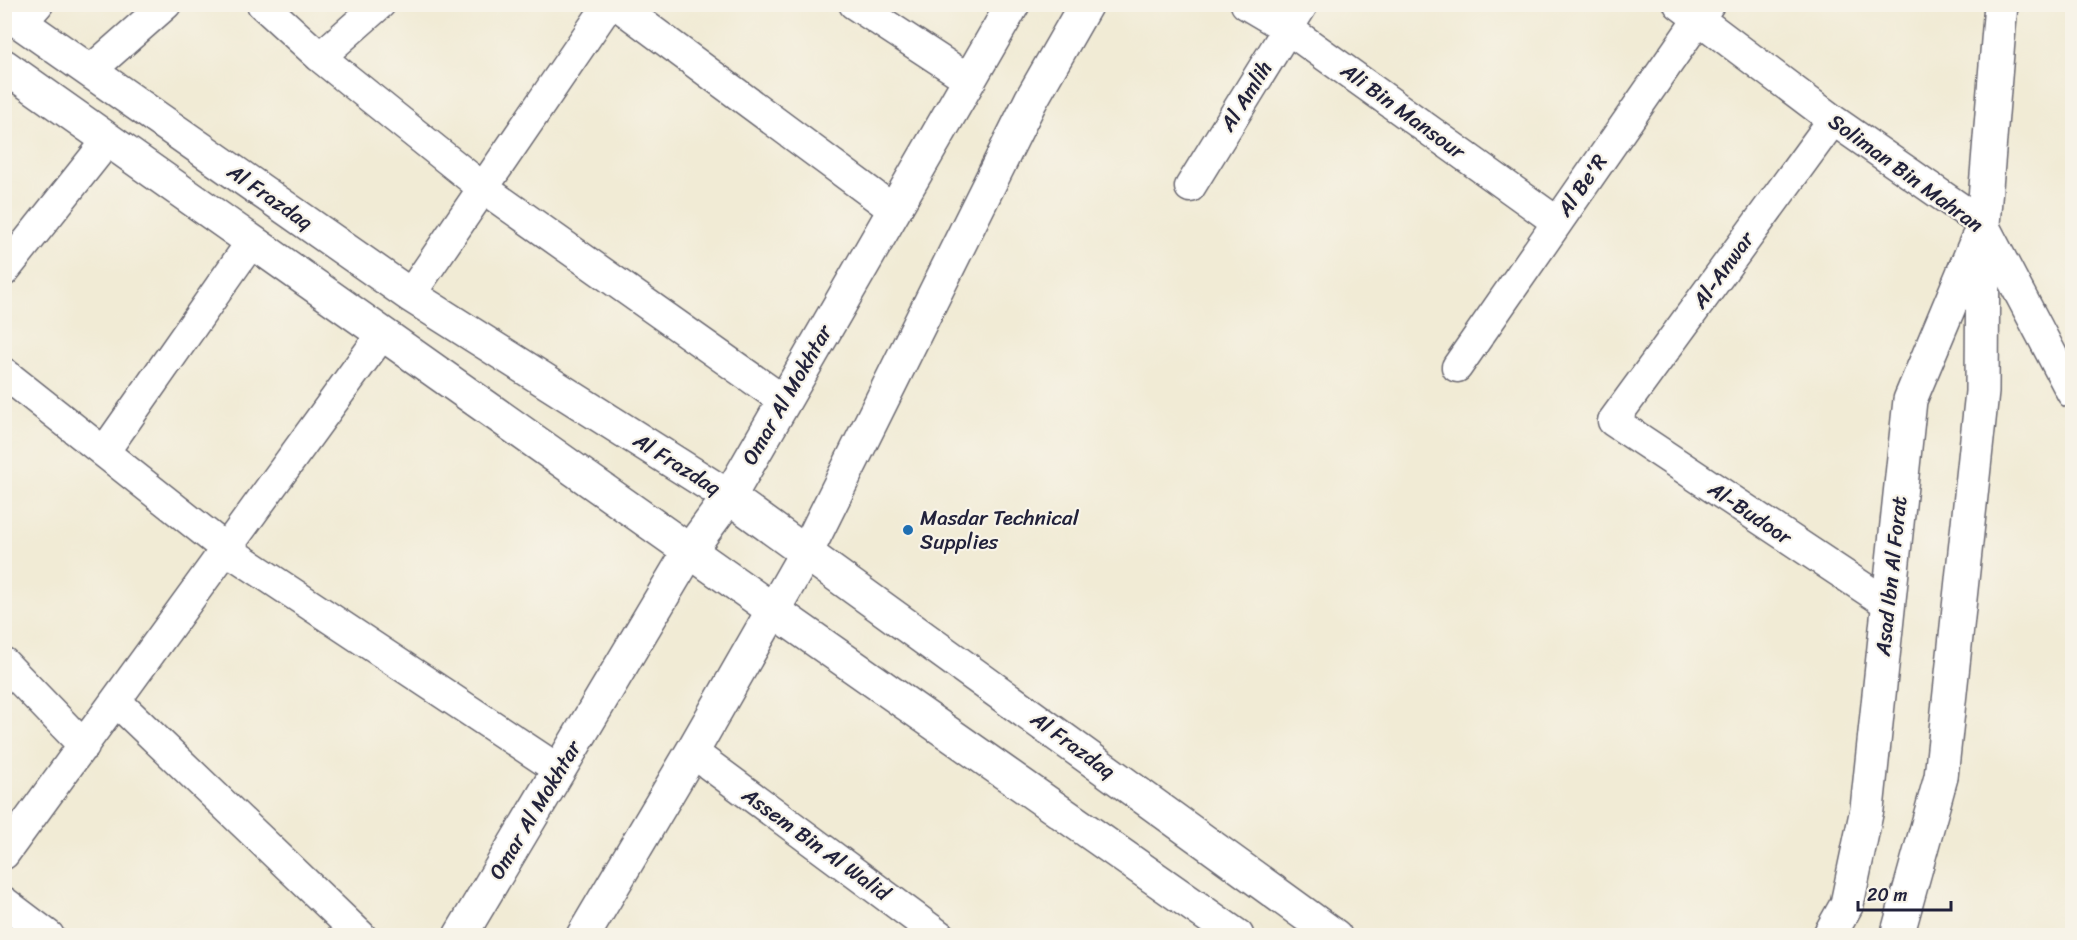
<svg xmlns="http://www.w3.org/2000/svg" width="2077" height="940" viewBox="0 0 2077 940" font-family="Sriracha,sans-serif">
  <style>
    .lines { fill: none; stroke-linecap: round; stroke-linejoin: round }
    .minor-casing { stroke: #6a6871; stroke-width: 33 }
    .tertiary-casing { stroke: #6a6871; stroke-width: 36 }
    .secondary-casing { stroke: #6a6871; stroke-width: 36 }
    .minor { stroke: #fff; stroke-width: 30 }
    .tertiary { stroke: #fff; stroke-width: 33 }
    .secondary { stroke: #fff; stroke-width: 33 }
    .poi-dot { fill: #1f6fb2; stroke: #f7f3e8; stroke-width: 2 }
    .labels { text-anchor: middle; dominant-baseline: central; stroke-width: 4.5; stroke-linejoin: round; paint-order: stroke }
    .street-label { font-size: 21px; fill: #22223b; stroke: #f7f3e8 }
    .poi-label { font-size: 21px; fill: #22223b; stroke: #f7f3e8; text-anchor: start }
  </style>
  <rect width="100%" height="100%" fill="#f7f3e8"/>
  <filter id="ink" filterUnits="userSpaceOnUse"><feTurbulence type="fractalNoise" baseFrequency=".0167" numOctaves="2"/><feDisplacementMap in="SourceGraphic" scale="12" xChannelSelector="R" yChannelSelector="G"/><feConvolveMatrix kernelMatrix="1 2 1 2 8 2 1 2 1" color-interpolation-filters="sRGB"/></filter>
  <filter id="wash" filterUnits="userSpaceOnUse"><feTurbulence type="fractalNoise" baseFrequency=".008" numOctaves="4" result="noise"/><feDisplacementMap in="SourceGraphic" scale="24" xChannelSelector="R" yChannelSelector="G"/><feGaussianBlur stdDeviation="1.35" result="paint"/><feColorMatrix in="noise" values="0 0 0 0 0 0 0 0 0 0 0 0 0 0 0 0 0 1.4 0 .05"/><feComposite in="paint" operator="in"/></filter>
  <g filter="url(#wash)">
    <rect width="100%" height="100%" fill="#f1ebd5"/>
  </g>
  <g filter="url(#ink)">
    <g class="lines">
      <defs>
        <path id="minor" d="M262 4 320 57 483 188 784 401
          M616 4 894 210
          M854 4 970 80
          M1246 4 1288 29 1557 222
          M1679 4 1833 120 1983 224 2072 393
          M21 23 38 4
          M320 57 380 4
          M90 71 166 4
          M1833 120 1613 421 1888 604
          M1190 187 1303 4
          M4 271 108 140
          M410 295 609 4
          M1457 367 1709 4
          M4 373 226 549 559 770
          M104 452 252 241
          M4 663 84 746
          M116 701 361 936
          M692 752 940 936
          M4 854 383 333
          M4 902 49 936"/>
        <path id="tertiary" d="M460 936 690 550 729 497 1013 4
          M583 936 692 752 807 551 1031 100 1086 4
          M1829 936 1847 904 1867 809 1910 400 1977 240
          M1897 936 1941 777 1982 392 1983 224 2001 4"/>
        <path id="secondary" d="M4 11 410 295 729 497 1335 936
          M4 66 773 610 1237 936"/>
      </defs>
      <use href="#minor" class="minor-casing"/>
      <use href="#tertiary" class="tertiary-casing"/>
      <use href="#secondary" class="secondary-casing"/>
      <use href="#minor" class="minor"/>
      <use href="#tertiary" class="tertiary"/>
      <use href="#secondary" class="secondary"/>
    </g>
  </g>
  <circle class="poi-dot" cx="908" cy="530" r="6"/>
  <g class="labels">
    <g class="street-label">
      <text transform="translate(1246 96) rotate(-58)">Al Amlih</text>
      <text transform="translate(1403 111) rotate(36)">Ali Bin Mansour</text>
      <text transform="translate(1906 173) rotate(36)">Soliman Bin Mahran</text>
      <text transform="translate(1582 185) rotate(-55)">Al Be'R</text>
      <text transform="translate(270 197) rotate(35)">Al Frazdaq</text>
      <text transform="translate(1723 270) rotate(-54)">Al-Anwar</text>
      <text transform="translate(787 395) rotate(-60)">Omar Al Mokhtar</text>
      <text transform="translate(677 464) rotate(32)">Al Frazdaq</text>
      <text transform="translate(1750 513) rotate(34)">Al-Budoor</text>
      <text transform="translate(1891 576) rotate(-84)">Asad Ibn Al Forat</text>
      <text transform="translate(1073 745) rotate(36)">Al Frazdaq</text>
      <text transform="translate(535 810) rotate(-59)">Omar Al Mokhtar</text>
      <text transform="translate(816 844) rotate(36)">Assem Bin Al Walid</text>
    </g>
    <g class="poi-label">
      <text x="920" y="518">Masdar Technical<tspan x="920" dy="24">Supplies</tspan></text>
    </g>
  </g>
  <rect width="2077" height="940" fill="none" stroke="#f7f3e8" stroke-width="24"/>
  <path d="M1858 901v9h93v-9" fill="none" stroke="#22223b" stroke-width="3"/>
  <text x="1867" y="901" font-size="18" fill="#22223b" stroke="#f7f3e8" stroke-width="4.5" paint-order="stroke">20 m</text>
</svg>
